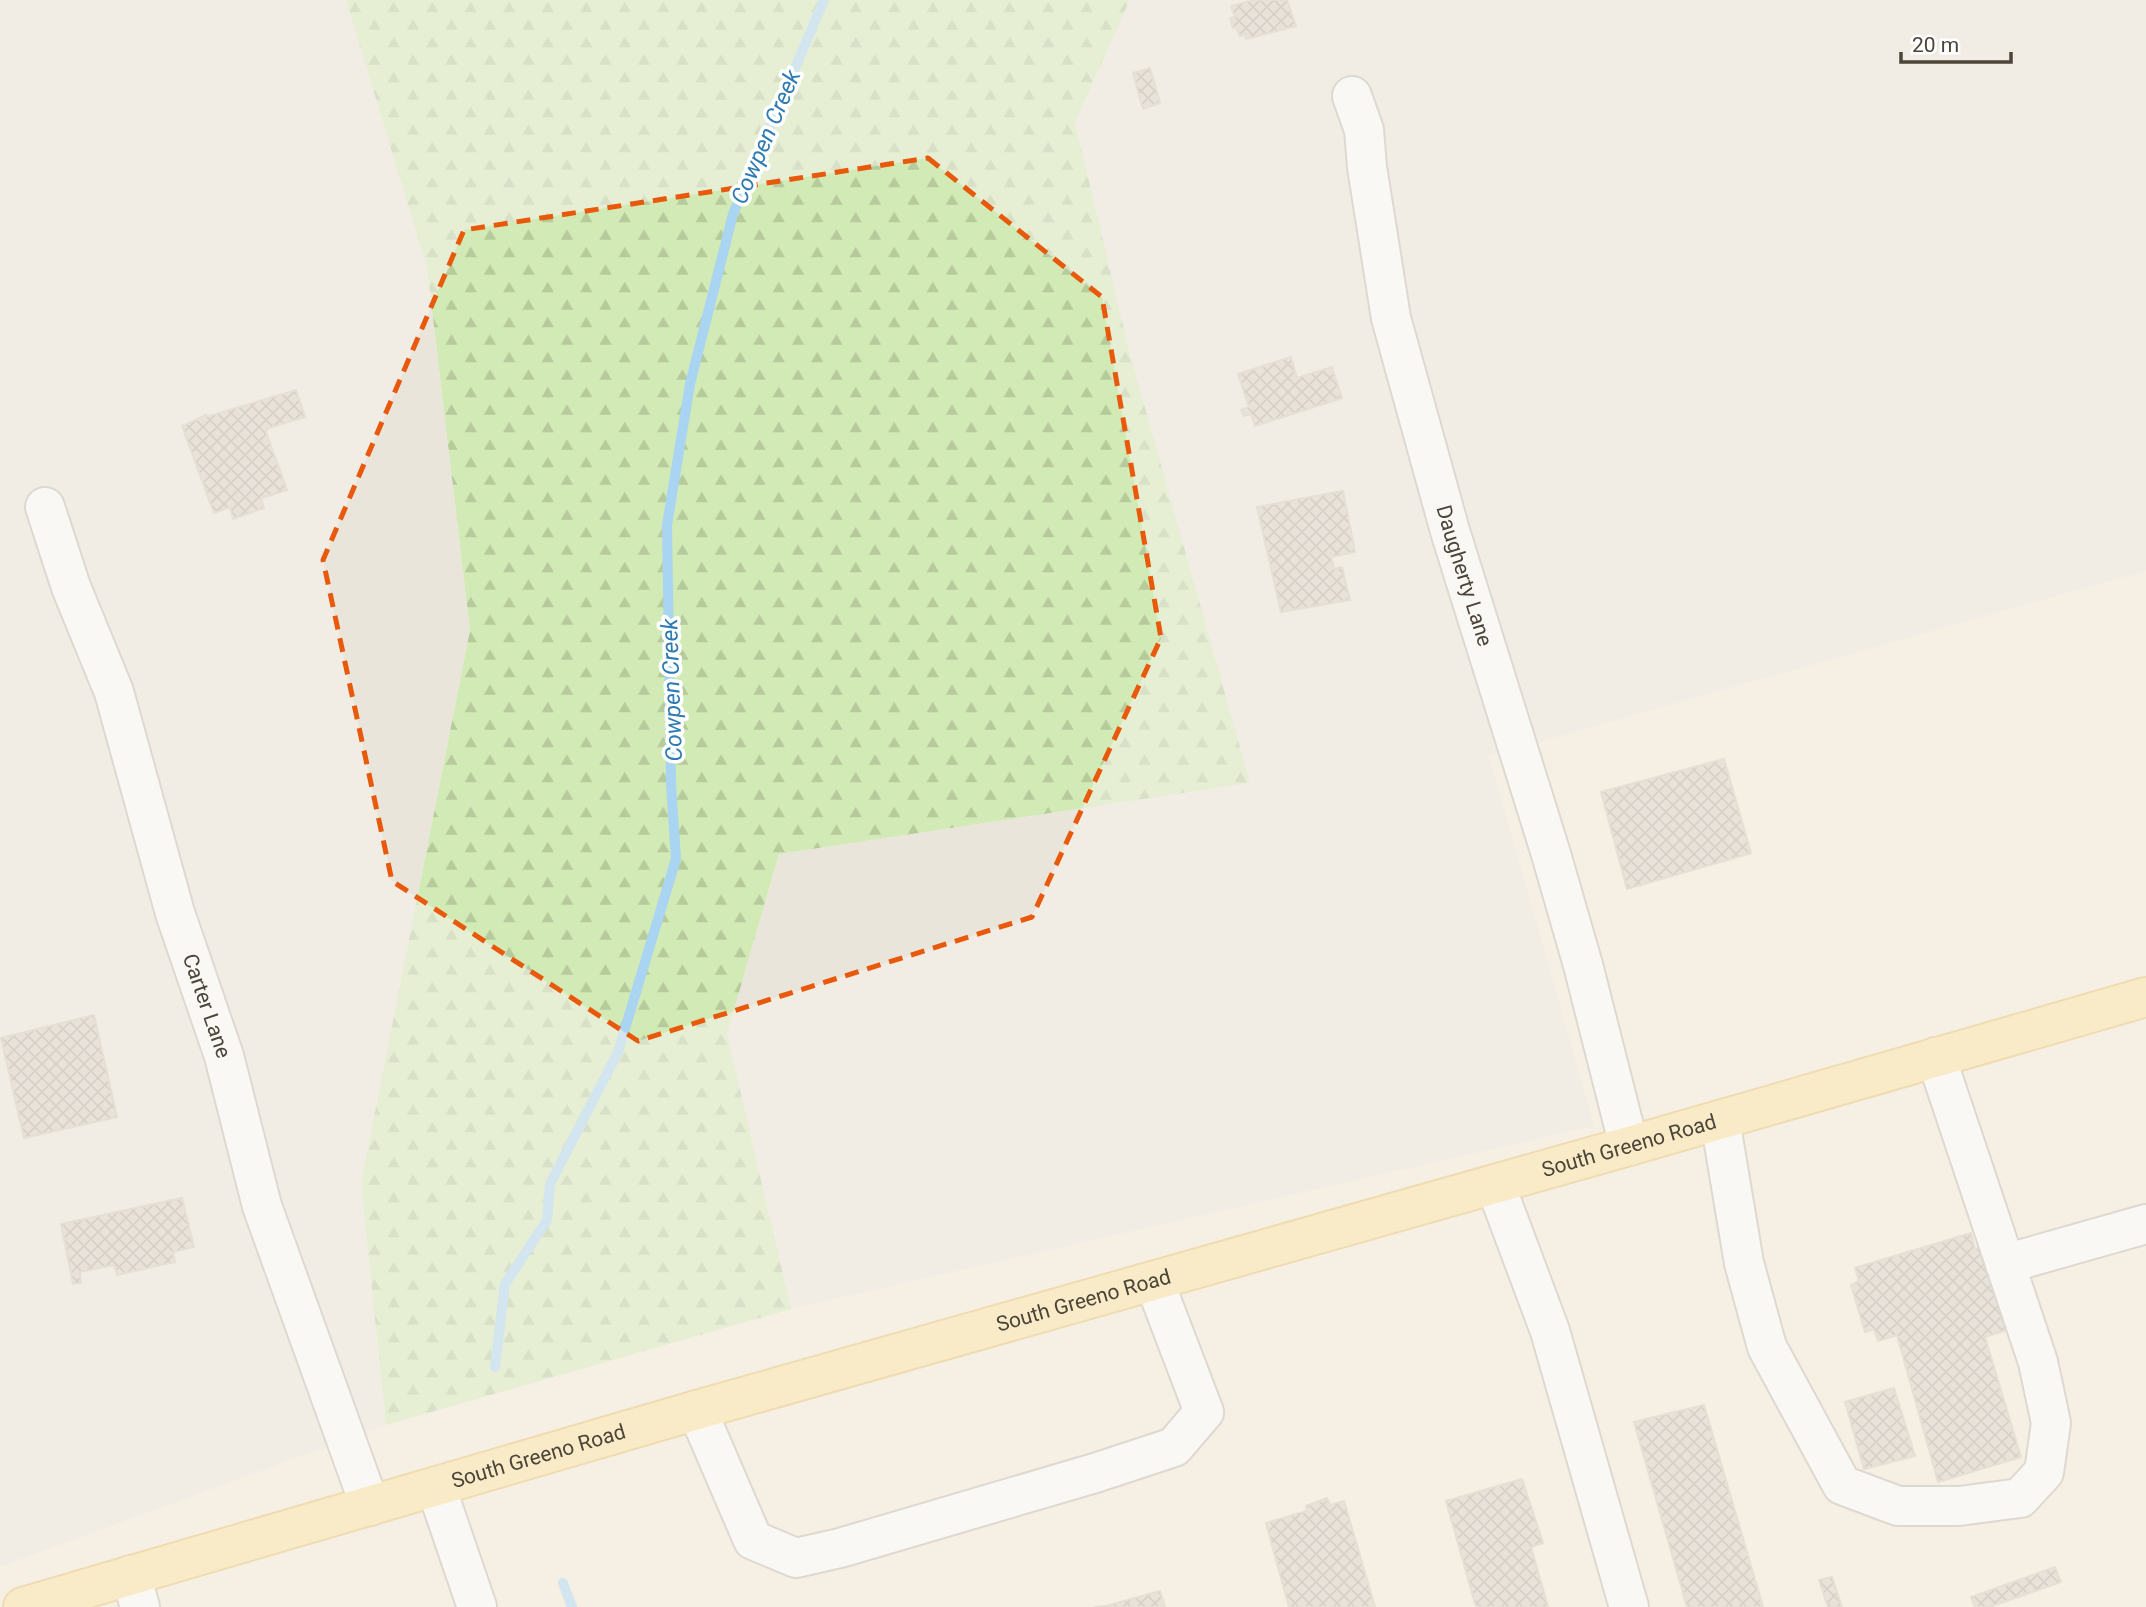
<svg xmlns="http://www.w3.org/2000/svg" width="2146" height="1607" viewBox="0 0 2146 1607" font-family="Roboto,sans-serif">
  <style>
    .residential { fill: #eae5da }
    .commercial { fill: #f7ead8 }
    .forest { fill: url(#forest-firs) }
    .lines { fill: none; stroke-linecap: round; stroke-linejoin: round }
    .stream { stroke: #a9d4f2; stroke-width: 10 }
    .building { fill: url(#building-cross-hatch); stroke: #d3c7b4; stroke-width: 2 }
    .minor-casing { stroke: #c2bbae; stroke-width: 42 }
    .major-casing { stroke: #e6c16a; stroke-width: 42 }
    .minor { stroke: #fff; stroke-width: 38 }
    .major { stroke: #ffe39c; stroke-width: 38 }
    .marked { fill: none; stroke: #e8590c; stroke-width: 5; stroke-dasharray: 14 9; stroke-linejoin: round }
    .labels { text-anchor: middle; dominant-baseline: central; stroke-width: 7; stroke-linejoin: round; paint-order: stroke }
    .street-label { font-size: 21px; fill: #4b4439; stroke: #fff }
    .water-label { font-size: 23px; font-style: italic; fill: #2e7ab2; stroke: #fff }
  </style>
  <defs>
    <pattern id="forest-firs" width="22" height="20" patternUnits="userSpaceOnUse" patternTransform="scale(1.75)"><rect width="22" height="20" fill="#d2eab5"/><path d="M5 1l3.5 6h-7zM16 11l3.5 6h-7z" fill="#b6ca9c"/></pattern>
    <pattern id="building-cross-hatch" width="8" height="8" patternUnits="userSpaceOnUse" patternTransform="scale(1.75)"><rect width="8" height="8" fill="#d8cfc1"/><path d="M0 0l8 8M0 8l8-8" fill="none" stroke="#b1aa9e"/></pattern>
  </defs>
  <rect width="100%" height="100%" fill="#f6f3ec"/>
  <path class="residential" d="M0 0H346L427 268 470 630 361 1183 386 1425 0 1567Z
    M1130 0H2146V571L1489 756 1595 1126 791 1309 727 1034 779 854 1250 783 1129 350 1075 122Z"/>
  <path class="commercial" d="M2146 571V1607H0V1567L386 1425 791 1309 1594 1126 1489 756Z"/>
  <path class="forest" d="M346 0H1130L1075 122 1129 350 1250 783 779 854 727 1034 791 1309 386 1425 361 1183 470 630 427 268Z"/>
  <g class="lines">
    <path class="stream" d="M495 1367 505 1284 547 1220 550 1184 618 1052 676 859 671 784 667 525 690 384 733 214 824 0
      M563 1583 572 1607"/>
  </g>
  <path class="building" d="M1254 0H1287L1296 26 1246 39 1245 34 1240 36 1236 27 1233 28 1230 18 1235 17 1231 6Z
    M1150 68 1160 103 1143 109 1133 73Z
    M1291 357 1297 378 1332 367 1342 398 1255 426 1251 414 1244 416 1241 410 1249 407 1238 374Z
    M296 390 305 417 268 428 266 432 287 490 261 498 264 508 233 519 230 507 214 513 182 426 206 415V417Z
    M1343 491 1355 552 1331 557 1334 569 1342 567 1350 600 1281 612 1257 507Z
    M1724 759 1751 853 1627 889 1601 792Z
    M94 1015 117 1117 24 1138 1 1038Z
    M182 1198 194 1247 173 1252 175 1262 117 1275 114 1265 80 1272 81 1283 73 1284 61 1224Z
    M1971 1233 1975 1249 1987 1245 2010 1329 1985 1337 2021 1457 1938 1482 1897 1335 1878 1341 1874 1329 1865 1332 1851 1285 1859 1281 1855 1268Z
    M1894 1388 1915 1456 1864 1469 1845 1402Z
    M1704 1405 1763 1607H1687L1634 1422Z
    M1522 1479 1543 1543 1531 1547 1548 1607H1476L1446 1501Z
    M1327 1498 1330 1505 1344 1501 1375 1607H1289L1266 1523 1307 1511 1306 1506Z
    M2055 1567 2061 1582 1989 1607H1975L1971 1597Z
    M1832 1577 1842 1607H1828L1819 1580Z
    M1160 1591 1165 1607H1094L1106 1606Z"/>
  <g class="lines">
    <defs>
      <g id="minor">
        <path id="s1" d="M1352 96 1364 130 1367 167 1391 318 1450 531 1551 854 1583 965 1629 1146"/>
        <path id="s2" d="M45 507 71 587 114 692 175 913 224 1056 262 1206 370 1506"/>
        <path d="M1720 1120 1744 1263 1767 1347 1842 1485 1898 1506H1959L2020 1498 2044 1472 2051 1423 2038 1362 1936 1057"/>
        <path d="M1495 1184 1550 1331 1629 1607"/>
        <path d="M2005 1264 2146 1224"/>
        <path d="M697 1410 753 1540 796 1558 840 1548 1095 1473 1174 1447 1204 1412 1154 1281"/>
        <path d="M436 1487 477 1607"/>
        <path d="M131 1575 140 1607"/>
      </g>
      <g id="major">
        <path id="s3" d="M23 1607 697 1410 1629 1146 2146 997"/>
      </g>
    </defs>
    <use href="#minor" class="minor-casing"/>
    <use href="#major" class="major-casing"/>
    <use href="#minor" class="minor"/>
    <use href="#major" class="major"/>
  </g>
  <path d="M0 0H2146V1607H0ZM928 158 1102 297 1161 638 1032 917 638 1041 392 881 323 560 464 230Z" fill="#f6f3ec" fill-opacity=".55" fill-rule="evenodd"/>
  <path class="marked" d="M928 158 1102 297 1161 638 1032 917 638 1041 392 881 323 560 464 230Z"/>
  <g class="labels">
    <g class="street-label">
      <text stroke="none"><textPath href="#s1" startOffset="494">Daugherty Lane</textPath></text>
      <text stroke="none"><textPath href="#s2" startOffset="525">Carter Lane</textPath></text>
      <text stroke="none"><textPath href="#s3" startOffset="1671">South Greeno Road</textPath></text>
      <text stroke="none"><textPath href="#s3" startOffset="1104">South Greeno Road</textPath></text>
      <text stroke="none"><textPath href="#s3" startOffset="537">South Greeno Road</textPath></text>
    </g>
    <g class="water-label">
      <text transform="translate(766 137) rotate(-67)">Cowpen Creek</text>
      <text transform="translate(672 690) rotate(-92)">Cowpen Creek</text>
    </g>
  </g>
  <path d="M1901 52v10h110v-10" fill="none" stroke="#4b4439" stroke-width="3.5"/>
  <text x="1912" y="52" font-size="21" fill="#4b4439" stroke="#ffffff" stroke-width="5" paint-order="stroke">20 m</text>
</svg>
